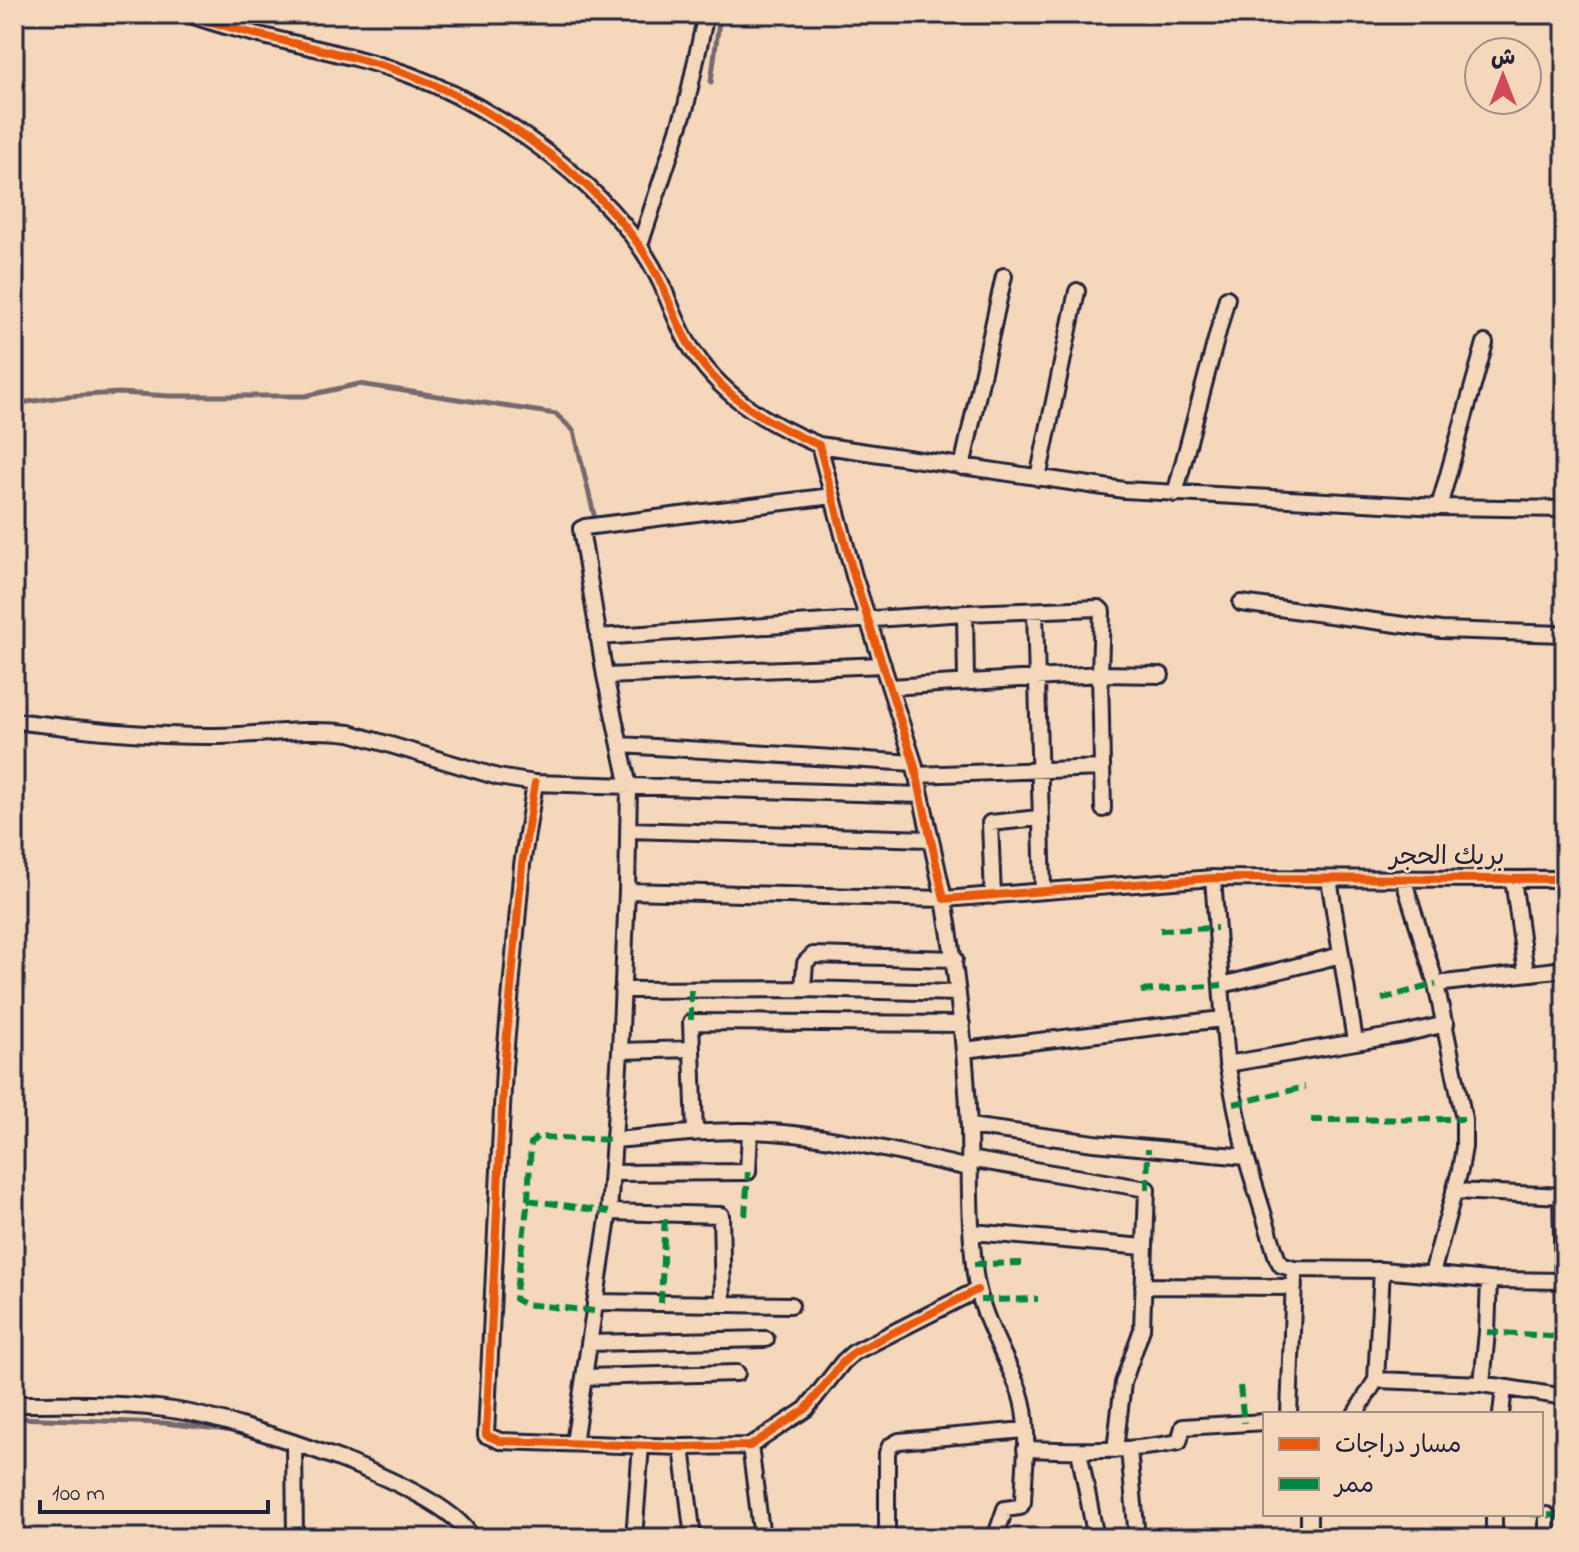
<svg xmlns="http://www.w3.org/2000/svg" width="1579" height="1552" viewBox="0 0 1579 1552" font-family="'Indie Flower','Playpen Sans Arabic',sans-serif">
  <style>
    .lines { fill: none; stroke-linecap: round; stroke-linejoin: round }
    .stream { stroke: #75696e; stroke-width: 5 }
    .street-casing { stroke: #22223b; stroke-width: 20 }
    .street { stroke: #f5d8bb; stroke-width: 14 }
    .quiet { stroke: #00873e; stroke-width: 6; stroke-dasharray: 12 6; stroke-linecap: butt }
    .cycleway-casing { stroke: #f5d8bb; stroke-width: 13 }
    .cycleway { stroke: #e8590c; stroke-width: 8 }
    .labels { text-anchor: middle; dominant-baseline: central; stroke-width: 6; stroke-linejoin: round; paint-order: stroke }
    .street-label { font-size: 26px; fill: #22223b; stroke: #f5d8bb }
  </style>
  <rect width="100%" height="100%" fill="#f5d8bb"/>
  <filter id="ink" filterUnits="userSpaceOnUse"><feTurbulence type="fractalNoise" baseFrequency=".0125" numOctaves="2"/><feDisplacementMap in="SourceGraphic" scale="16" xChannelSelector="R" yChannelSelector="G"/><feConvolveMatrix kernelMatrix="1 2 1 2 8 2 1 2 1" color-interpolation-filters="sRGB"/></filter>
  <g filter="url(#ink)">
    <g class="lines">
      <path class="stream" d="M711 82 720 14
        M14 404 68 396 119 393 170 396H305L359 384 556 414 574 431 595 519
        M14 1418 164 1423 236 1431"/>
      <defs>
        <path id="street" d="M188 14C260 40 338 49 410 75 472 98 540 142 588 187 618 216 643 245 661 283 670 303 677 324 688 343 719 395 766 423 819 445L854 576 914 763 944 899 1213 878 1565 879
          M640 245 686 106 706 14
          M819 445 1124 490 1439 507 1565 509
          M962 467 1004 276
          M1038 478 1077 291
          M1175 494 1227 298
          M1439 507 1485 343
          M1241 603 1441 630 1565 634
          M1035 611 1043 891
          M965 613 966 682
          M598 637 965 613 1099 608 1102 611 1100 674 1103 809
          M605 676 883 665
          M890 687 1100 674 1161 675
          M14 721C79 729 144 736 210 736 257 736 303 727 350 733L498 777 535 783 921 795
          M621 745 914 763
          M917 775 1102 768
          M535 783 522 865 504 1068 486 1435 500 1441 682 1447 750 1446 806 1409 843 1362 853 1353 977 1290
          M628 830 930 839
          M1213 878 1227 1064 1246 1157 1277 1258 1281 1265 1294 1269 1382 1270 1489 1280 1565 1281
          M1403 878 1436 984 1464 1119V1147L1460 1170 1432 1274
          M1329 879 1355 1041
          M1513 879 1526 973
          M627 891 944 899C957 975 966 1051 969 1129 970 1177 969 1226 975 1274 981 1318 1005 1353 1020 1393 1031 1426 1024 1468 1023 1502L1020 1507 1005 1509 995 1538
          M993 896 990 823 1039 818
          M1436 984 1565 969
          M1222 985 1341 955
          M803 989 805 963 813 955 955 959
          M622 990 803 989 958 993
          M964 1050 1222 1019
          M620 1051 692 1049
          M1227 1064 1403 1034 1446 1024
          M969 1126 1094 1143 1246 1157
          M695 1133 691 1022 962 1024
          M614 1140C659 1136 705 1130 750 1131 824 1133 898 1152 969 1168
          M969 1159 1147 1189 1142 1329 1123 1383 1115 1450
          M612 1173 748 1172 750 1131
          M1454 1191 1565 1196
          M1561 1196 1563 1281
          M609 1212 721 1215 723 1303
          M972 1232 1144 1247
          M1143 1286 1294 1287
          M595 1302 791 1305
          M589 1343 766 1339
          M584 1377 737 1373
          M1376 1380 1482 1384 1565 1397
          M1482 1384 1487 1332 1489 1280
          M14 1404C69 1404 125 1402 179 1411 239 1421 445 1485 472 1538
          M1289 1414 1294 1278
          M1355 1414 1376 1380 1382 1270
          M1501 1414 1504 1388
          M294 1443 295 1538
          M574 1443 609 1212 620 1051 627 891 629 787 605 676 581 529 585 527 832 496
          M750 1446 762 1538
          M682 1447 693 1538
          M1025 1449C1077 1451 1128 1452 1179 1442L1183 1427 1265 1422
          M1129 1449 1137 1538
          M1079 1451 1096 1538
          M634 1538 641 1445
          M887 1538V1453L890 1446 899 1441 1025 1430
          M1309 1538V1514
          M1494 1538V1514
          M1547 1538V1515"/>
      </defs>
      <use href="#street" class="street-casing"/>
      <use href="#street" class="street"/>
      <path class="quiet" d="M1160 930 1217 928
        M691 990V1022
        M1141 991 1222 985
        M1382 999 1436 984
        M1234 1104 1305 1087
        M1311 1120 1464 1119
        M1147 1189 1148 1149
        M528 1200 609 1212
        M745 1216 748 1172
        M974 1264 1027 1263
        M980 1300 1038 1299
        M661 1303 665 1214
        M594 1311 524 1304 515 1299 528 1200 531 1143 537 1137 614 1140
        M1487 1332 1565 1337
        M1240 1386 1244 1423
        M1530 1514 1565 1516"/>
      <defs>
        <path id="cycleway" d="M188 14C260 40 338 49 410 75 472 98 540 142 588 187 618 216 643 245 661 283 670 303 677 324 688 343 719 395 766 423 819 445L854 576 914 763 944 899 1213 878 1565 879
          M535 783 522 865 504 1068 486 1435 500 1441 682 1447 750 1446 806 1409 843 1362 853 1353 977 1290"/>
      </defs>
      <use href="#cycleway" class="cycleway-casing"/>
      <use href="#cycleway" class="cycleway"/>
    </g>
  </g>
  <g class="labels">
    <g class="street-label">
      <text x="1447" y="858">بريك الحجر</text>
    </g>
  </g>
  <rect width="1579" height="1552" fill="none" stroke="#f5d8bb" stroke-width="48"/>
  <rect x="24" y="24" width="1531" height="1504" fill="none" stroke="#22223b" stroke-width="3" filter="url(#ink)"/>
  <rect x="1263" y="1412" width="280" height="104" fill="#f5d8bb" stroke="#a18f88" stroke-width="2"/>
  <rect x="1279" y="1438" width="40" height="12" fill="#e8590c" stroke="#a18f88" stroke-width="2"/>
  <text x="1335" y="1452" font-size="24" fill="#22223b">مسار دراجات</text>
  <rect x="1279" y="1478" width="40" height="12" fill="#00873e" stroke="#a18f88" stroke-width="2"/>
  <text x="1335" y="1492" font-size="24" fill="#22223b">ممر</text>
  <g transform="translate(1503 76)"><circle r="38" fill="#f5d8bb" stroke="#a18f88" stroke-width="2"/>
  <path d="M0-6L14 30L0 20L-14 30Z" fill="#d1495b"/>
  <text y="-12" font-size="22" font-weight="bold" text-anchor="middle" fill="#22223b">ش</text>
  </g>
  <path d="M40 1500v12h228v-12" fill="none" stroke="#22223b" stroke-width="4"/>
  <text x="52" y="1500" font-size="24" fill="#22223b" stroke="#f5d8bb" stroke-width="6" paint-order="stroke">100 m</text>
</svg>
